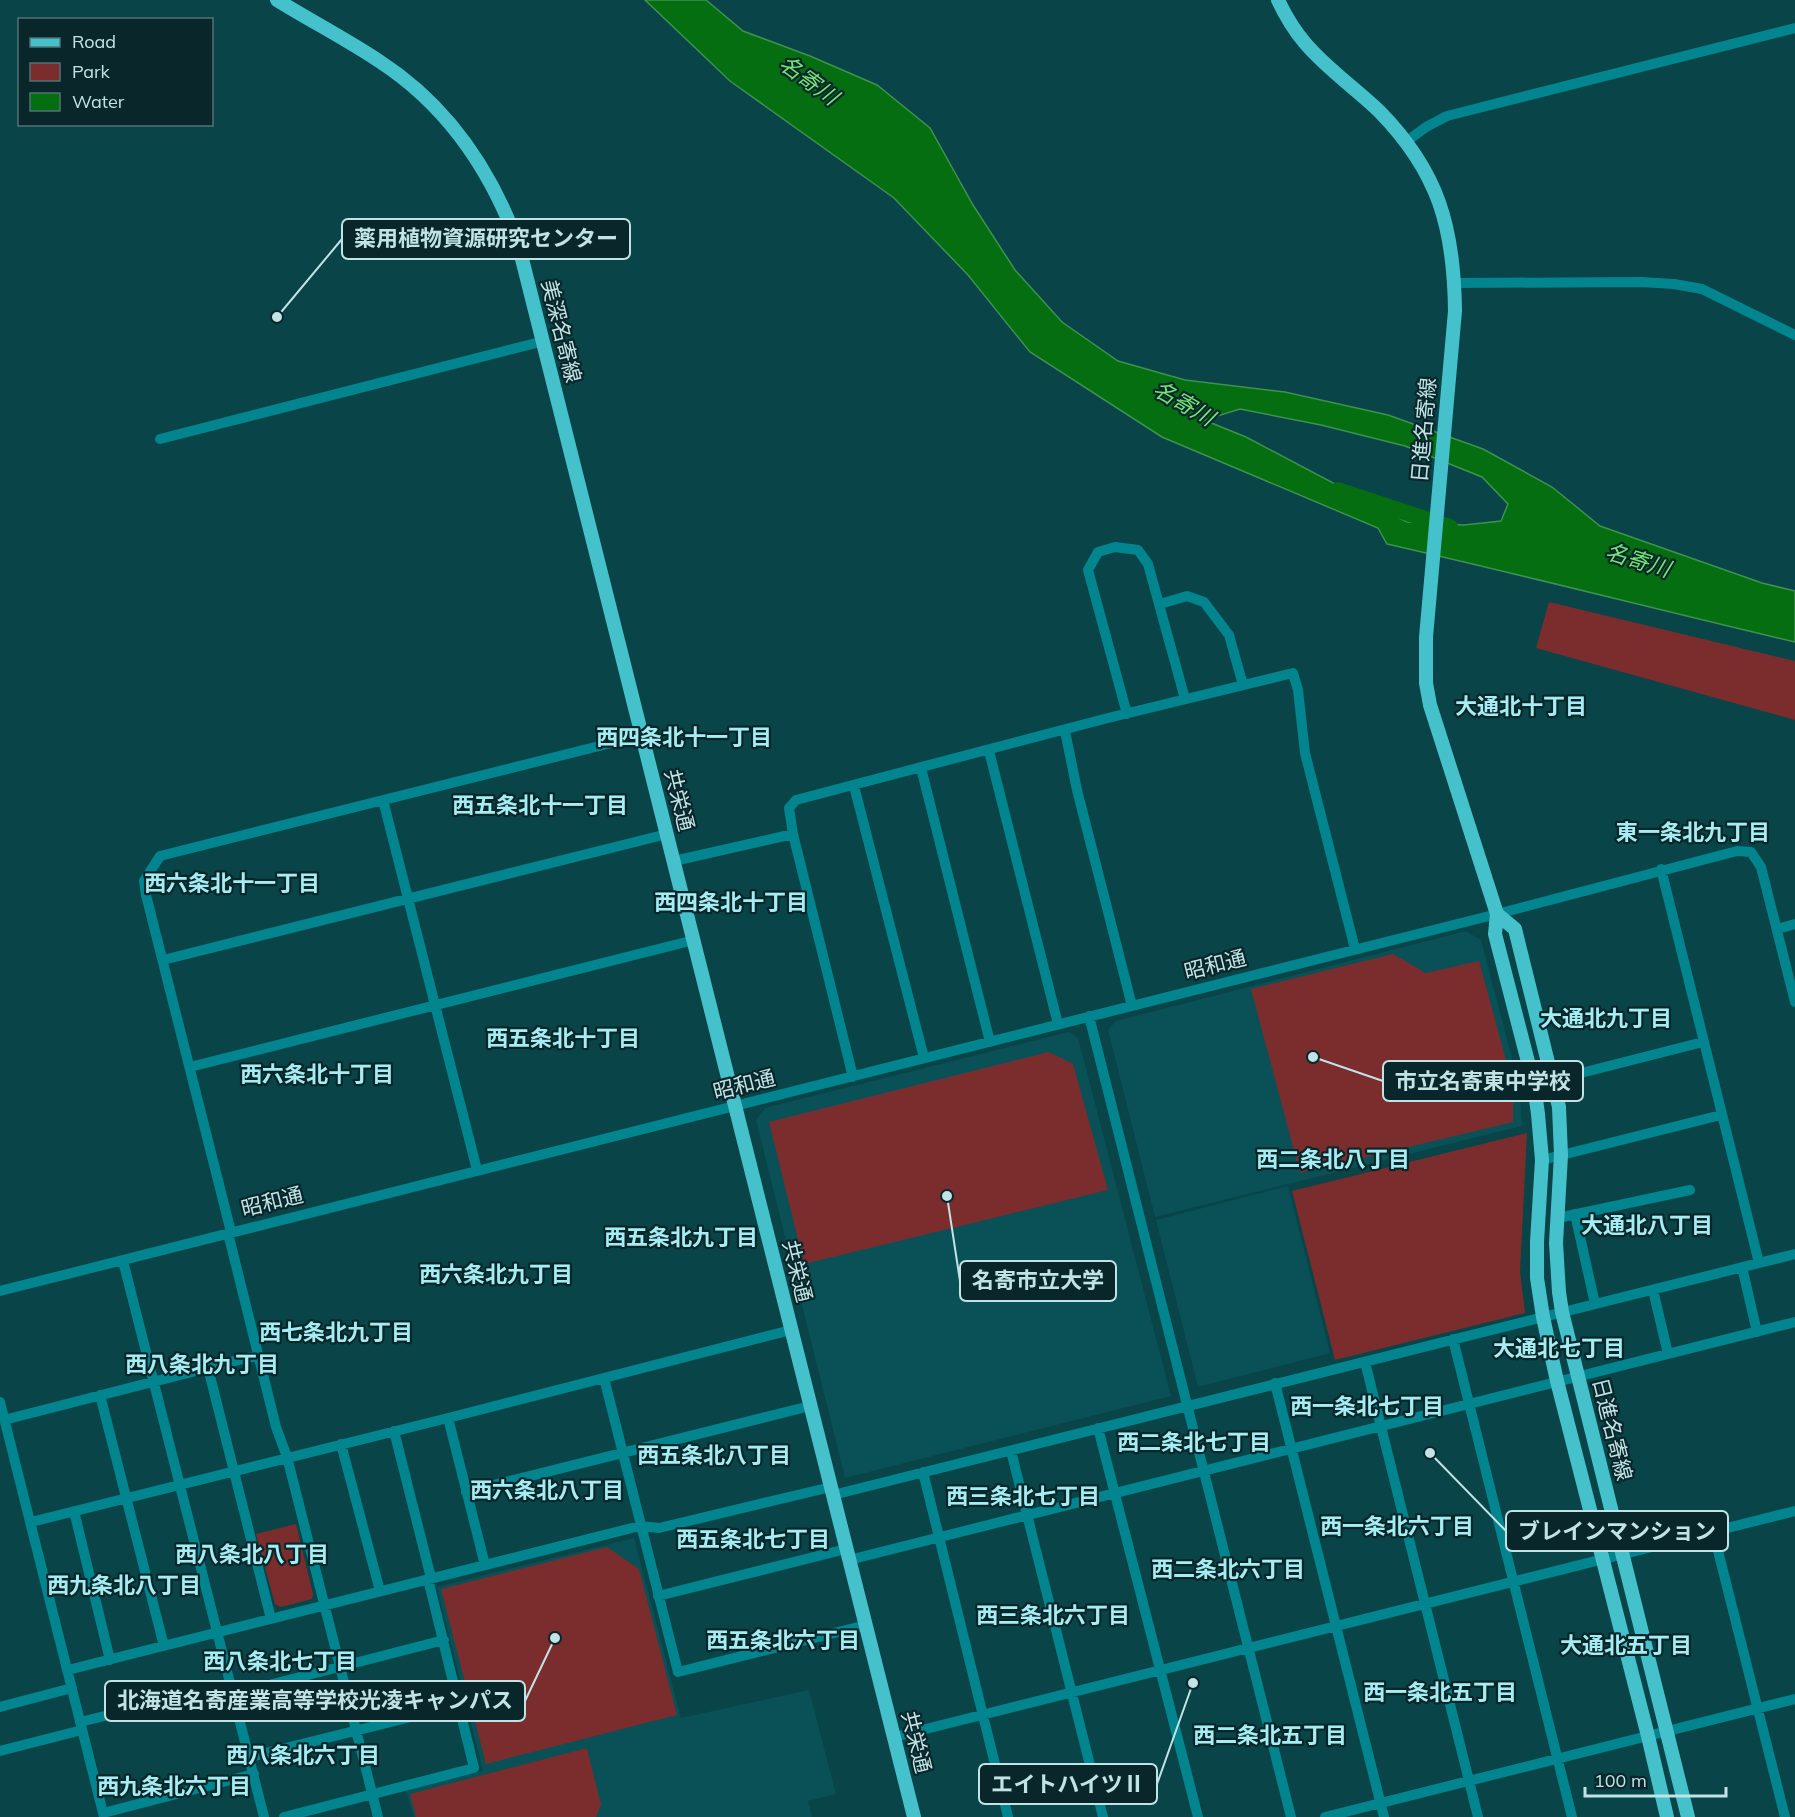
<svg xmlns="http://www.w3.org/2000/svg" width="1795" height="1817" viewBox="0 0 1795 1817" font-family="Mulish,'Noto Sans JP',sans-serif">
  <style>
    .built { fill: #095157 }
    .green { fill: #7b2d2d }
    .water { fill: #056e10; stroke: #3e9150; stroke-width: 1.5; fill-rule: evenodd }
    .lines { fill: none; stroke-linecap: round; stroke-linejoin: round }
    .river { stroke: #056e10; stroke-width: 16 }
    .minor { stroke: #02858e; stroke-width: 10 }
    .major { stroke: #45c1cc; stroke-width: 14 }
    .labels { text-anchor: middle; dominant-baseline: central; stroke-width: 4.5; stroke-linejoin: round; paint-order: stroke }
    .street-label { font-size: 21px; fill: #c2e3e6; stroke: #09272a }
    .water-label { font-size: 22px; font-style: italic; fill: #75e474; stroke: #09272a }
    .neighbourhood-label { font-size: 22px; font-weight: bold; fill: #a6edf3; stroke: #09272a }
    .leader { fill: none; stroke: #c2e3e6; stroke-width: 2 }
    .callout-dot { fill: #c2e3e6; stroke: #09272a; stroke-width: 2 }
    .callout { fill: #09272a; stroke: #c2e3e6; stroke-width: 2 }
    .callout-label { font-size: 22px; text-anchor: middle; font-weight: bold; fill: #c2e3e6 }
  </style>
  <rect width="100%" height="100%" fill="#084448"/>
  <path class="built" d="M1466 931 1481 940 1519 1085 1522 1126 1155 1217 1108 1030 1116 1021Z
    M1069 1032 1078 1038 1171 1396 845 1478 756 1120 765 1108Z
    M1288 1186 1330 1353 1198 1387 1156 1220Z
    M634 1538 681 1718 809 1690 836 1794 808 1801 812 1817H414L406 1790 483 1771 437 1587Z"/>
  <path class="green" d="M1549 602 1795 661V720L1536 648Z
    M1393 954 1426 973 1479 961 1513 1086V1122L1300 1173 1251 989Z
    M1049 1052 1073 1064 1108 1190 804 1264 769 1122Z
    M1527 1133 1520 1271 1525 1313 1335 1360 1292 1191Z
    M296 1524 313 1594 312 1599 281 1607 275 1604 256 1534Z
    M607 1547 639 1569 677 1715 486 1764 441 1589Z
    M587 1748 601 1805 596 1817H416L410 1794Z"/>
  <path class="water" d="M645 0H706L743 31 810 56 877 85 930 128 973 205 1015 270 1062 322 1118 361 1185 380 1285 392 1388 415 1483 449 1552 487 1600 526 1762 583 1795 591V642C1659 610 1523 575 1387 544L1378 528 1162 437 1030 352 968 275 894 198 730 81ZM1240 409 1321 425 1405 446 1482 477 1508 504 1501 521 1464 525 1407 522 1246 437 1204 420Z"/>
  <g class="lines">
    <path class="river" d="M1338 490 1450 527"/>
    <path class="minor" d="M1407 141 1426 127 1447 116 1795 28
      M1455 283 1641 282 1674 284 1702 289 1795 335
      M160 439 544 341
      M1160 604 1187 596 1204 602 1229 635 1243 685
      M1127 714 1088 570 1098 552 1115 547 1138 550 1148 564 1185 699
      M1065 731 1077 790 1132 1006
      M989 751 1058 1024
      M921 768 990 1042
      M854 786 924 1058
      M383 800 477 1170
      M674 861 793 834
      M1661 869 1759 1263
      M1777 929 1795 924
      M163 960 667 834
      M1089 1016 1291 1817
      M190 1067 694 940
      M853 1077 793 834 789 808 796 800 1104 719 1293 673 1298 690 1305 753 1355 949
      M1534 1085 1703 1042
      M1542 1160 1721 1115
      M1575 1214 1595 1304
      M1558 1218 1690 1190
      M231 1232 146 895 144 881 160 856 643 735
      M228 1233 276 1427 287 1457 378 1817
      M123 1261 264 1817
      M1742 1267 1757 1332
      M1653 1290 1668 1354
      M0 1291 1497 914 1737 851 1751 852 1761 867 1795 1002
      M1453 1339 1572 1817
      M1365 1362 1478 1817
      M208 1368 271 1619
      M604 1378 678 1672 866 1625
      M1275 1383 1384 1817
      M100 1395 164 1646
      M0 1402 104 1817
      M448 1418 791 1330
      M4 1420 258 1355
      M1098 1428 1198 1817
      M394 1431 431 1578
      M341 1444 380 1591
      M1011 1451 1103 1817
      M923 1472 1008 1817
      M466 1492 810 1406
      M833 1495 1795 1254
      M74 1511 110 1660
      M31 1522 448 1418 485 1565
      M1713 1531 1785 1817
      M849 1560 1795 1322
      M658 1596 846 1549
      M68 1670 640 1526 659 1528 831 1487
      M234 1694 444 1640
      M0 1707 72 1688
      M80 1722 231 1685
      M894 1737 1795 1511
      M0 1751 82 1730
      M250 1757 459 1705
      M103 1813 254 1774
      M284 1817 474 1768 428 1579
      M1325 1817 1795 1699"/>
    <path class="major" d="M277 0C311 21 346 39 379 61 447 105 492 172 519 247L914 1817
      M1278 0C1285 15 1294 30 1305 43 1326 68 1355 88 1379 111 1439 172 1454 228 1455 311L1426 637V683L1430 705 1497 914 1495 934 1534 1085 1538 1114 1542 1160 1537 1242V1278L1543 1317 1557 1381 1648 1736 1667 1817
      M1497 914 1515 929 1559 1107 1561 1155 1556 1243 1559 1292 1562 1312 1688 1817"/>
  </g>
  <g class="labels">
    <g class="street-label">
      <text transform="translate(562 331) rotate(76)">美深名寄線</text>
      <text transform="translate(1423 430) rotate(-85)">日進名寄線</text>
      <text transform="translate(680 800) rotate(76)">共栄通</text>
      <text transform="translate(1215 964) rotate(-14)">昭和通</text>
      <text transform="translate(744 1084) rotate(-14)">昭和通</text>
      <text transform="translate(272 1201) rotate(-14)">昭和通</text>
      <text transform="translate(798 1271) rotate(76)">共栄通</text>
      <text transform="translate(1613 1429) rotate(76)">日進名寄線</text>
      <text transform="translate(917 1742) rotate(76)">共栄通</text>
    </g>
    <g class="water-label">
      <text transform="translate(809 80) rotate(36)">名寄川</text>
      <text transform="translate(1184 403) rotate(30)">名寄川</text>
      <text transform="translate(1638 560) rotate(17)">名寄川</text>
    </g>
    <g class="neighbourhood-label">
      <text x="1521" y="706">大通北十丁目</text>
      <text x="684" y="737">西四条北十一丁目</text>
      <text x="540" y="805">西五条北十一丁目</text>
      <text x="1693" y="832">東一条北九丁目</text>
      <text x="232" y="883">西六条北十一丁目</text>
      <text x="731" y="902">西四条北十丁目</text>
      <text x="1606" y="1018">大通北九丁目</text>
      <text x="563" y="1038">西五条北十丁目</text>
      <text x="317" y="1074">西六条北十丁目</text>
      <text x="1333" y="1159">西二条北八丁目</text>
      <text x="1647" y="1225">大通北八丁目</text>
      <text x="681" y="1237">西五条北九丁目</text>
      <text x="496" y="1274">西六条北九丁目</text>
      <text x="336" y="1332">西七条北九丁目</text>
      <text x="1559" y="1348">大通北七丁目</text>
      <text x="202" y="1364">西八条北九丁目</text>
      <text x="1367" y="1406">西一条北七丁目</text>
      <text x="1194" y="1442">西二条北七丁目</text>
      <text x="714" y="1455">西五条北八丁目</text>
      <text x="547" y="1490">西六条北八丁目</text>
      <text x="1023" y="1496">西三条北七丁目</text>
      <text x="1397" y="1526">西一条北六丁目</text>
      <text x="753" y="1539">西五条北七丁目</text>
      <text x="252" y="1554">西八条北八丁目</text>
      <text x="1228" y="1569">西二条北六丁目</text>
      <text x="124" y="1585">西九条北八丁目</text>
      <text x="1053" y="1615">西三条北六丁目</text>
      <text x="783" y="1640">西五条北六丁目</text>
      <text x="1626" y="1645">大通北五丁目</text>
      <text x="280" y="1661">西八条北七丁目</text>
      <text x="1440" y="1692">西一条北五丁目</text>
      <text x="1270" y="1735">西二条北五丁目</text>
      <text x="303" y="1755">西八条北六丁目</text>
      <text x="174" y="1786">西九条北六丁目</text>
    </g>
  </g>
  <path class="leader" d="M277 317L342 239M1313 1057L1383 1081M947 1196L960 1281M1430 1453L1506 1531M555 1638L525 1701M1193 1683L1157 1784"/>
  <g class="callout-dot">
    <circle cx="277" cy="317" r="6"/>
    <circle cx="1313" cy="1057" r="6"/>
    <circle cx="947" cy="1196" r="6"/>
    <circle cx="1430" cy="1453" r="6"/>
    <circle cx="555" cy="1638" r="6"/>
    <circle cx="1193" cy="1683" r="6"/>
  </g>
  <g class="callout">
    <rect x="342" y="219" width="288" height="40" rx="6"/>
    <rect x="1383" y="1061" width="200" height="40" rx="6"/>
    <rect x="960" y="1261" width="156" height="40" rx="6"/>
    <rect x="1506" y="1511" width="222" height="40" rx="6"/>
    <rect x="105" y="1681" width="420" height="40" rx="6"/>
    <rect x="979" y="1764" width="178" height="40" rx="6"/>
  </g>
  <g class="callout-label">
    <text x="486" y="246">薬用植物資源研究センター</text>
    <text x="1483" y="1089">市立名寄東中学校</text>
    <text x="1038" y="1288">名寄市立大学</text>
    <text x="1617" y="1539">ブレインマンション</text>
    <text x="315" y="1708">北海道名寄産業高等学校光凌キャンパス</text>
    <text x="1068" y="1792">エイトハイツⅡ</text>
  </g>
  <rect x="18" y="18" width="195" height="108" fill="#09272a" stroke="#537275" stroke-width="1.5"/>
  <rect x="30" y="38" width="30" height="9" fill="#45c1cc" stroke="#537275" stroke-width="1.5"/>
  <text x="72" y="48" font-size="18" fill="#c2e3e6">Road</text>
  <rect x="30" y="63" width="30" height="18" fill="#7b2d2d" stroke="#537275" stroke-width="1.5"/>
  <text x="72" y="78" font-size="18" fill="#c2e3e6">Park</text>
  <rect x="30" y="93" width="30" height="18" fill="#056e10" stroke="#537275" stroke-width="1.5"/>
  <text x="72" y="108" font-size="18" fill="#c2e3e6">Water</text>
  <path d="M1585 1787v9h141v-9" fill="none" stroke="#c2e3e6" stroke-width="3"/>
  <text x="1594" y="1787" font-size="18" fill="#c2e3e6" stroke="#09272a" stroke-width="4.5" paint-order="stroke">100 m</text>
</svg>
